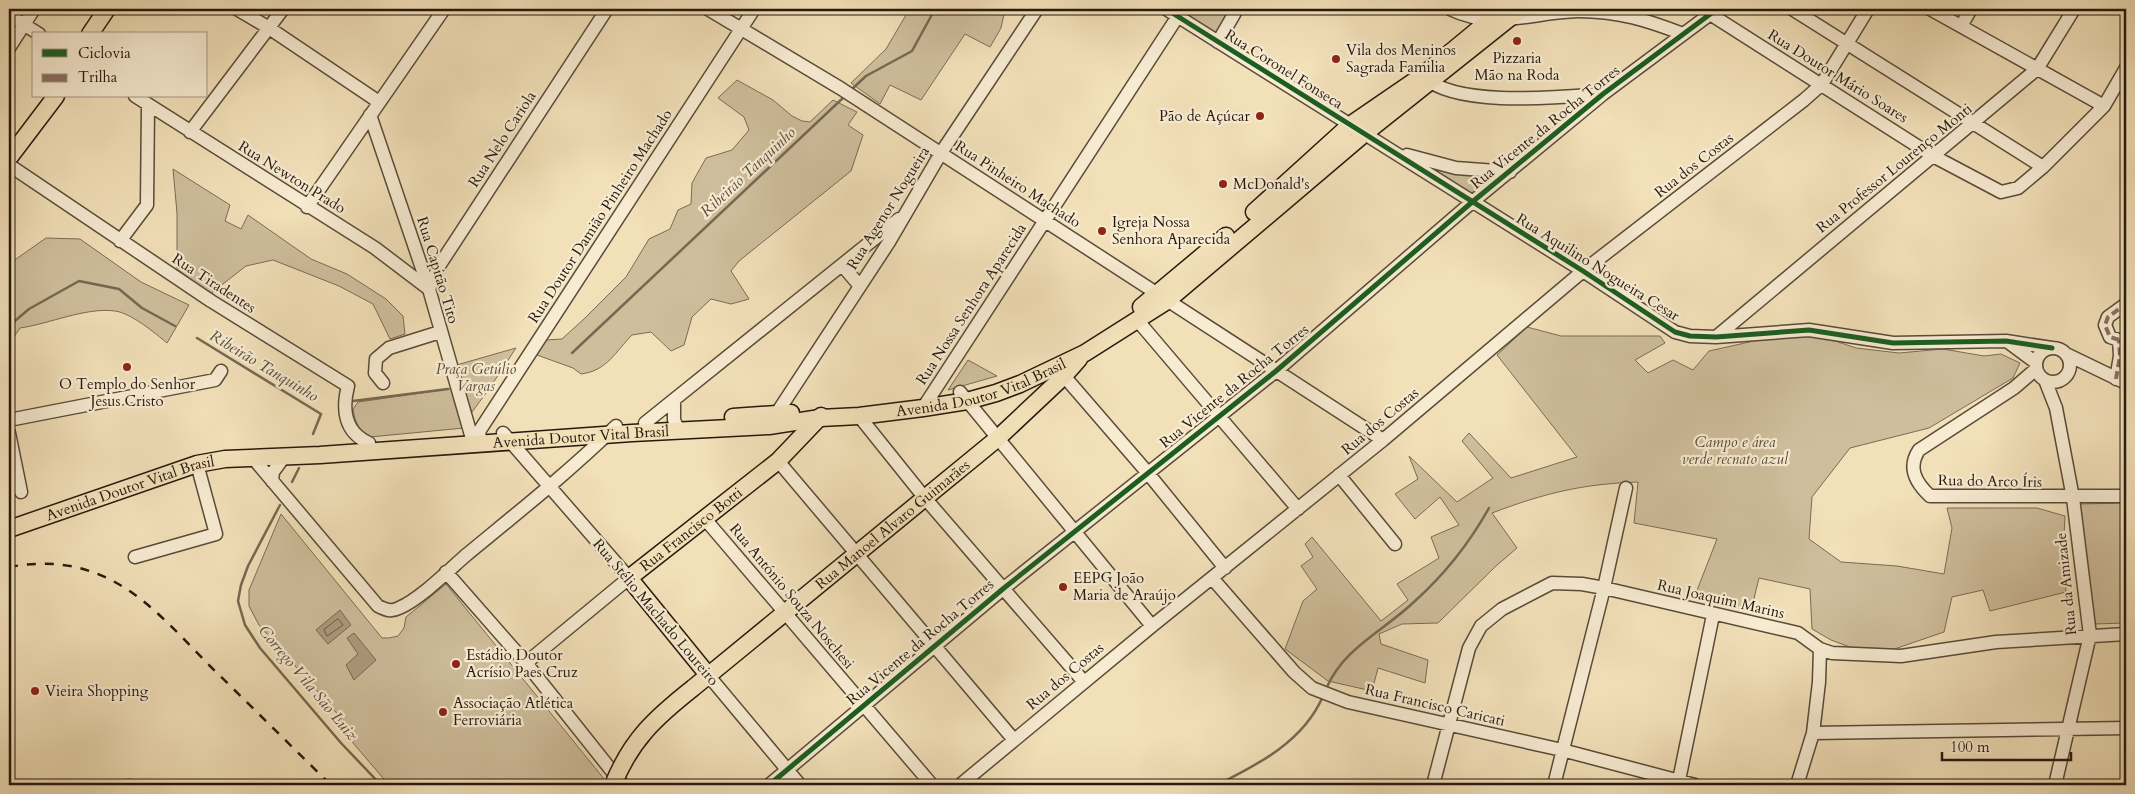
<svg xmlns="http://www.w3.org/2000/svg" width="2135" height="794" viewBox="0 0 2135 794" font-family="Cardo,serif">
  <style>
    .green { fill: #cfbe9c; stroke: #7a6c54 }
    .water { fill: #ad9c7f; stroke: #776851 }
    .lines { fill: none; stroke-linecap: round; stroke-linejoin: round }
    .shore { stroke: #6a5a46; stroke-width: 1 }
    .stream { stroke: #776851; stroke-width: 2.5 }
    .minor-casing { stroke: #594b38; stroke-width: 15 }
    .major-casing { stroke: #26190d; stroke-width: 19 }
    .minor { stroke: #f7ebd2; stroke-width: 12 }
    .major { stroke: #f2e0b9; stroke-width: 16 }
    .rail { stroke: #26190d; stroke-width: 2.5; stroke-dasharray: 9 9; stroke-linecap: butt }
    .major-bridge-casing { stroke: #26190d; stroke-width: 19; stroke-linecap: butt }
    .major-bridge { stroke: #f2e0b9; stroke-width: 16 }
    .quiet { stroke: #8d6e63; stroke-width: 4; stroke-dasharray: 8 4; stroke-linecap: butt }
    .cycleway-casing { stroke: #f7ebd2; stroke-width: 8 }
    .cycleway { stroke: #1b5e20; stroke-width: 5 }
    .poi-dot { fill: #8f2418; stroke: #f7ebd2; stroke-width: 2 }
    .labels { text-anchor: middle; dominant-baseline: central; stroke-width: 4.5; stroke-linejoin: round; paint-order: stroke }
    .poi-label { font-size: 15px; fill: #26190d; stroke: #f7ebd2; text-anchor: start }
    .street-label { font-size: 15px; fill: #26190d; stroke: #f7ebd2 }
    .park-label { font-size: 15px; font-style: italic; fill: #594b38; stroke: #f7ebd2 }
    .water-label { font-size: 16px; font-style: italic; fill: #5c4d3b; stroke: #f7ebd2 }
  </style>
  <rect width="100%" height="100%" fill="#f2e0b9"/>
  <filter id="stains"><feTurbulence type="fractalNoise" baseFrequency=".004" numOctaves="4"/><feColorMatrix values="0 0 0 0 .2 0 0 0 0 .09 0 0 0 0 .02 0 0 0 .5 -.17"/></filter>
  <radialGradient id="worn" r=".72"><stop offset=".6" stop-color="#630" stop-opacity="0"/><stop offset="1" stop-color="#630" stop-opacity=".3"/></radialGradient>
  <path class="green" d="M898 9H1005L1001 28 990 47 965 34 921 100 890 85 880 104 851 83 886 49 906 15Z
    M1174 9H1232L1216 35Z
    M737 80 773 100 792 116 802 121 810 122 833 100 857 112 848 125 863 135 851 171 739 261 731 271 749 299 731 304 711 299 692 317 684 345 671 351 651 332 632 335C616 351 607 371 581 374L573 368 537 355 546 340 562 339 585 318 626 277 649 239 670 229 678 210 691 204 692 183 706 158 732 150 749 130 744 117 718 98Z
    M173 169 230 205 225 221 241 229 248 215 311 259 347 274 386 299 403 316 405 334 390 339 373 304 339 286 273 260 246 266 210 294 177 269V213Z
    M1433 169 1463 175 1497 176 1471 197 1430 172Z
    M46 238 80 239 141 282 189 305 167 343C155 333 131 313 115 311 86 307 49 324 20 328L9 344V264Z
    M1527 327 1561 336H1660L1665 343 1635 360 1648 373 1673 360 1693 370 1709 351 1803 330 1856 348 1899 353 1943 349 1984 356 2001 354 2020 363 2013 378 1929 428 1850 448 1812 497 1809 539 1841 562 1897 566 1944 574 1952 528 1947 508H2037L2065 516 2063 555 2066 592 1990 611 1983 590 1952 597 1944 632 1874 656 1831 640 1812 629 1810 589 1759 578 1751 611 1694 598 1717 539 1634 523 1638 482C1582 484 1545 493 1492 513L1517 548 1496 566 1438 623 1402 624 1379 634 1381 644 1428 660 1425 683 1378 668 1372 691 1328 681 1285 649 1303 601 1317 589 1301 566 1313 557 1305 544 1312 537 1381 621 1408 600 1397 584 1439 558 1431 537 1459 525 1440 497 1415 519 1395 494 1418 479 1409 456 1457 502 1493 478 1462 441 1469 433 1511 478 1577 457 1497 355Z
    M516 348 489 389 472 412 453 366Z
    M968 360 997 376 948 390Z
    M456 388 464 428 370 437C358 431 355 421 353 409L358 402Z
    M2126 503V623L2095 624 2079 504Z
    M281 514 382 638H389L398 636 404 628 406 617 446 584 609 785H389L336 723 341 718 259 625 249 606V590Z
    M129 779 173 785H104L108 781Z"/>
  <path class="water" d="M340 610 351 625 328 644 316 630Z
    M354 633 376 660 354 680 346 665 358 654 347 638Z"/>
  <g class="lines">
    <path class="shore" d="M338 619 343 625 327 636 324 630Z"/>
    <path class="stream" d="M851 90 866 76 912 51 935 9
      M9 326 29 309 79 281 119 289 142 308 175 326
      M197 338 321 414 313 434
      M572 353 844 97
      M353 401 448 389
      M292 482 299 468
      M280 505 248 566 241 585 238 601 245 625 260 648 341 743 381 785
      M1326 689C1344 647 1384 631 1415 601 1444 575 1470 542 1489 508
      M1217 785C1259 764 1304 741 1323 696"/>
    <defs>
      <path id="minor" d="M237 9 269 28 379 102
        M708 9 840 88 1383 440
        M1166 9 1583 271 1675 332 1690 336 1716 337 1809 330 1893 343 2006 341 2052 348
        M1450 9C1496 31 1531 12 1578 11 1618 11 1647 20 1683 34
        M1792 9 2043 167
        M1930 9 2104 106
        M1710 14 1933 156 2001 192 2018 188 2043 167 2104 106 2126 68
        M9 15 39 34
        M1961 26 1971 9
        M1218 42 1237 9
        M9 48 34 9
        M1424 77C1457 108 1560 97 1603 94
        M135 96 375 248 429 289
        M370 115 429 289 471 435 478 444
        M190 132 283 9
        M1407 155 1456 168 1510 172
        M9 165 211 301 348 386C342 409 344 432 369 443
        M307 207 444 9
        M120 241 147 205 148 105
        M842 265 859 285
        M429 289 439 266 607 9
        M1138 321 1298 509
        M1716 337 2037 69 2074 9
        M2119 340 2110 337 2105 325 2108 317 2126 304
        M2008 342 2035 362
        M2036 365a17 17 0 1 1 34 0a17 17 0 1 1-34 0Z
        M2068 355 2126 383
        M2036 369 2014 388 1919 450C1907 468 1916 483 1930 496H2126
        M1064 376 1147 472 1225 568
        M2116 379 2120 356 2119 340
        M2045 380 2056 408 2073 498 2090 635 2055 785
        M383 383 375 373 376 359 389 348 440 332
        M960 392 1152 626
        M674 401V420L679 431
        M923 408 1178 16
        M859 416 924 497 1084 682
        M773 419 889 242 941 153 1037 9
        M9 420 215 380 221 371
        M645 423 899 219
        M9 433 21 492
        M503 433 629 578 526 663
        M482 443 479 434 480 430 754 9
        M253 458 378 606C386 610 391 612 399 608 420 599 448 571 465 556 516 514 569 472 616 426
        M778 461 1014 740
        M1339 475 1395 544
        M272 481 273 472 284 457
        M705 519 932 785
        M135 557 216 534 197 464
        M446 572 526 663 623 785
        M1212 578 1294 672 1312 688 1348 702 1562 750 1695 785
        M708 675 800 785
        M1813 733 2126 728
        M769 785 1004 588 1276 371 1471 203 1603 94 1717 9
        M960 785 1152 626 1383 440 1583 271 1804 100 1822 84 1868 9
        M1433 785 1469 648 1481 626 1502 609 1552 583 1582 584 1604 588 1798 633 1820 649 1832 653 1901 656 1996 642 2126 634
        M1554 785 1604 588 1626 488
        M1678 785 1713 615
        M1797 785 1813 733 1819 682 1820 649"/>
      <g id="major">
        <path d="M90 34 107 9"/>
        <path d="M9 158 56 96"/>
        <path d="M1254 212 1350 125 1423 75 1503 9"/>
        <path d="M1141 307 1226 236"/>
        <path d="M733 417 791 413"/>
        <path id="s1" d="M9 529 197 464 225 459 320 455 632 433 769 426 820 418 859 416 923 408 967 401 996 393 1020 384 1085 353 1167 301 1364 134 1521 9"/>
        <path id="s2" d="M708 675 629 578 778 461 821 416"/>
        <path id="s3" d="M693 688 998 438 1064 376 1079 359"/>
      </g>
    </defs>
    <use href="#minor" class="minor-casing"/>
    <use href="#major" class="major-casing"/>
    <use href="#minor" class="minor"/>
    <use href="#major" class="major"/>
    <path class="rail" d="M9 567C38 562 67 562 95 573 142 590 177 633 212 668 252 707 291 746 331 785"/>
    <defs>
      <path id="major-bridge" d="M613 785C631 740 655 718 693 688"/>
    </defs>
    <use href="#major-bridge" class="major-bridge-casing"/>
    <use href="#major-bridge" class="major-bridge"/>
    <path class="quiet" d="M2119 340 2110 337 2105 325 2108 317 2126 304
      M2116 379 2120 356 2119 340"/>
    <defs>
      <path id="cycleway" d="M1166 9 1583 271 1675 332 1690 336 1716 337 1809 330 1893 343 2006 341 2052 348
        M769 785 1004 588 1276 371 1471 203 1603 94 1717 9"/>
    </defs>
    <use href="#cycleway" class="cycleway-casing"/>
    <use href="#cycleway" class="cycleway"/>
  </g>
  <g class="poi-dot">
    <circle cx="1517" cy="41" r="5"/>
    <circle cx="1336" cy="59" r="5"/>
    <circle cx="1260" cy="116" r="5"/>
    <circle cx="1223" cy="184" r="5"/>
    <circle cx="1102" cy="231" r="5"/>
    <circle cx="127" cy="367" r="5"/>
    <circle cx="1063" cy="587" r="5"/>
    <circle cx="456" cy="664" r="5"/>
    <circle cx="35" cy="691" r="5"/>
    <circle cx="443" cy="712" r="5"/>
  </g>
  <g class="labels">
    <g class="poi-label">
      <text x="1346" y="50">Vila dos Meninos<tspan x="1346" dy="17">Sagrada Familia</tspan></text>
      <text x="1517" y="58" text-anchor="middle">Pizzaria<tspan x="1517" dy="17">Mão na Roda</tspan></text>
      <text x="1250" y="116" text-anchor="end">Pão de Açúcar</text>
      <text x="1233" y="184">McDonald's</text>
      <text x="1112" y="222">Igreja Nossa<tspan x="1112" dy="17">Senhora Aparecida</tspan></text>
      <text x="127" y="384" text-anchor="middle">O Templo do Senhor<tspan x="127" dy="17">Jesus Cristo</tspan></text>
      <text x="1073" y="578">EEPG João<tspan x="1073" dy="17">Maria de Araújo</tspan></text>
      <text x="466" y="655">Estádio Doutor<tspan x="466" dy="17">Acrísio Paes Cruz</tspan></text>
      <text x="45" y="691">Vieira Shopping</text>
      <text x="453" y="703">Associação Atlética<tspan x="453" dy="17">Ferroviária</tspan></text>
    </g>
    <g class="street-label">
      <text transform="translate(1284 69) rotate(32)">Rua Coronel Fonseca</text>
      <text transform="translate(1838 76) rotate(32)">Rua Doutor Mário Soares</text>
      <text transform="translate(1545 127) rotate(-39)">Rua Vicente da Rocha Torres</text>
      <text transform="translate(502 139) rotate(-57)">Rua Nelo Cariola</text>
      <text transform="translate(1694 165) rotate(-38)">Rua dos Costas</text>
      <text transform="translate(1894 168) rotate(-39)">Rua Professor Lourenço Monti</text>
      <text transform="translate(292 177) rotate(32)">Rua Newton Prado</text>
      <text transform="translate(1018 184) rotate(33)">Rua Pinheiro Machado</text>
      <text transform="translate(888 208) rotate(-58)">Rua Agenor Nogueira</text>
      <text transform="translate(600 216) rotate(-57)">Rua Doutor Damião Pinheiro Machado</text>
      <text transform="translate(1598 267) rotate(32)">Rua Aquilino Nogueira Cesar</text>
      <text transform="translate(438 270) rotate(73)">Rua Capitão Tito</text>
      <text transform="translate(214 283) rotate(33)">Rua Tiradentes</text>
      <text transform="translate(971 304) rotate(-57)">Rua Nossa Senhora Aparecida</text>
      <text stroke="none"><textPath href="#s1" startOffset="989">Avenida Doutor Vital Brasil</textPath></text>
      <text transform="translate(1234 386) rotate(-39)">Rua Vicente da Rocha Torres</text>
      <text transform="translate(1380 421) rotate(-40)">Rua dos Costas</text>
      <text stroke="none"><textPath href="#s1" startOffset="584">Avenida Doutor Vital Brasil</textPath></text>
      <text transform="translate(1990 481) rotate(1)">Rua do Arco Íris</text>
      <text stroke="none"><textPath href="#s1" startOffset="128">Avenida Doutor Vital Brasil</textPath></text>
      <text stroke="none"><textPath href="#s3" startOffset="258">Rua Manoel Alvaro Guimarães</textPath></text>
      <text stroke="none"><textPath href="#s2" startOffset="204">Rua Francisco Botti</textPath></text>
      <text transform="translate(2066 584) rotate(-96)">Rua da Amizade</text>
      <text transform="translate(792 596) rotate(50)">Rua António Souza Noschesi</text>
      <text transform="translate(1721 599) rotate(13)">Rua Joaquim Marins</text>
      <text transform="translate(656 612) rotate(50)">Rua Stélio Machado Loureiro</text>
      <text transform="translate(920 642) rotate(-40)">Rua Vicente da Rocha Torres</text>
      <text transform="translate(1065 676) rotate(-40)">Rua dos Costas</text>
      <text transform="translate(1435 705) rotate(13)">Rua Francisco Caricati</text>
    </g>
    <g class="park-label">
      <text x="476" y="369">Praça Getúlio<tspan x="476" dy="17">Vargas</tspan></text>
      <text x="1735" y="442">Campo e área<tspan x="1735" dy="17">verde recnato azul</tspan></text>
    </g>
    <g class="water-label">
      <text transform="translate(748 172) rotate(-43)">Ribeirão Tanquinho</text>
      <text transform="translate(264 366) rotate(31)">Ribeirão Tanquinho</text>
      <text transform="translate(308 683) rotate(50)">Corrego Vila São Luiz</text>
    </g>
  </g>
  <rect width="2135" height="794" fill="none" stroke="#f2e0b9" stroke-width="30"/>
  <rect x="10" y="10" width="2115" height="774" fill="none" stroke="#26190d" stroke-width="2.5"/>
  <rect x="15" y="15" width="2105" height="764" fill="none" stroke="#26190d"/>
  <rect x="32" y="32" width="175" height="65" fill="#f7ebd2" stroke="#a39783"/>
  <rect x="42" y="49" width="25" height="8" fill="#1b5e20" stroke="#a39783"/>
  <text x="78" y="58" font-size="15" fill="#26190d">Ciclovia</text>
  <rect x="42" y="74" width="25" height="8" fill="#8d6e63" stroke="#a39783"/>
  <text x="78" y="82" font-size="15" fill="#26190d">Trilha</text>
  <path d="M1942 752v8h129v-8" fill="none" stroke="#26190d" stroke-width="2.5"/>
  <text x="1950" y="752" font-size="15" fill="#26190d" stroke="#f7ebd2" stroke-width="4" paint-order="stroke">100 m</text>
  <rect width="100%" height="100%" filter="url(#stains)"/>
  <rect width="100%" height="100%" fill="url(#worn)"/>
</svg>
